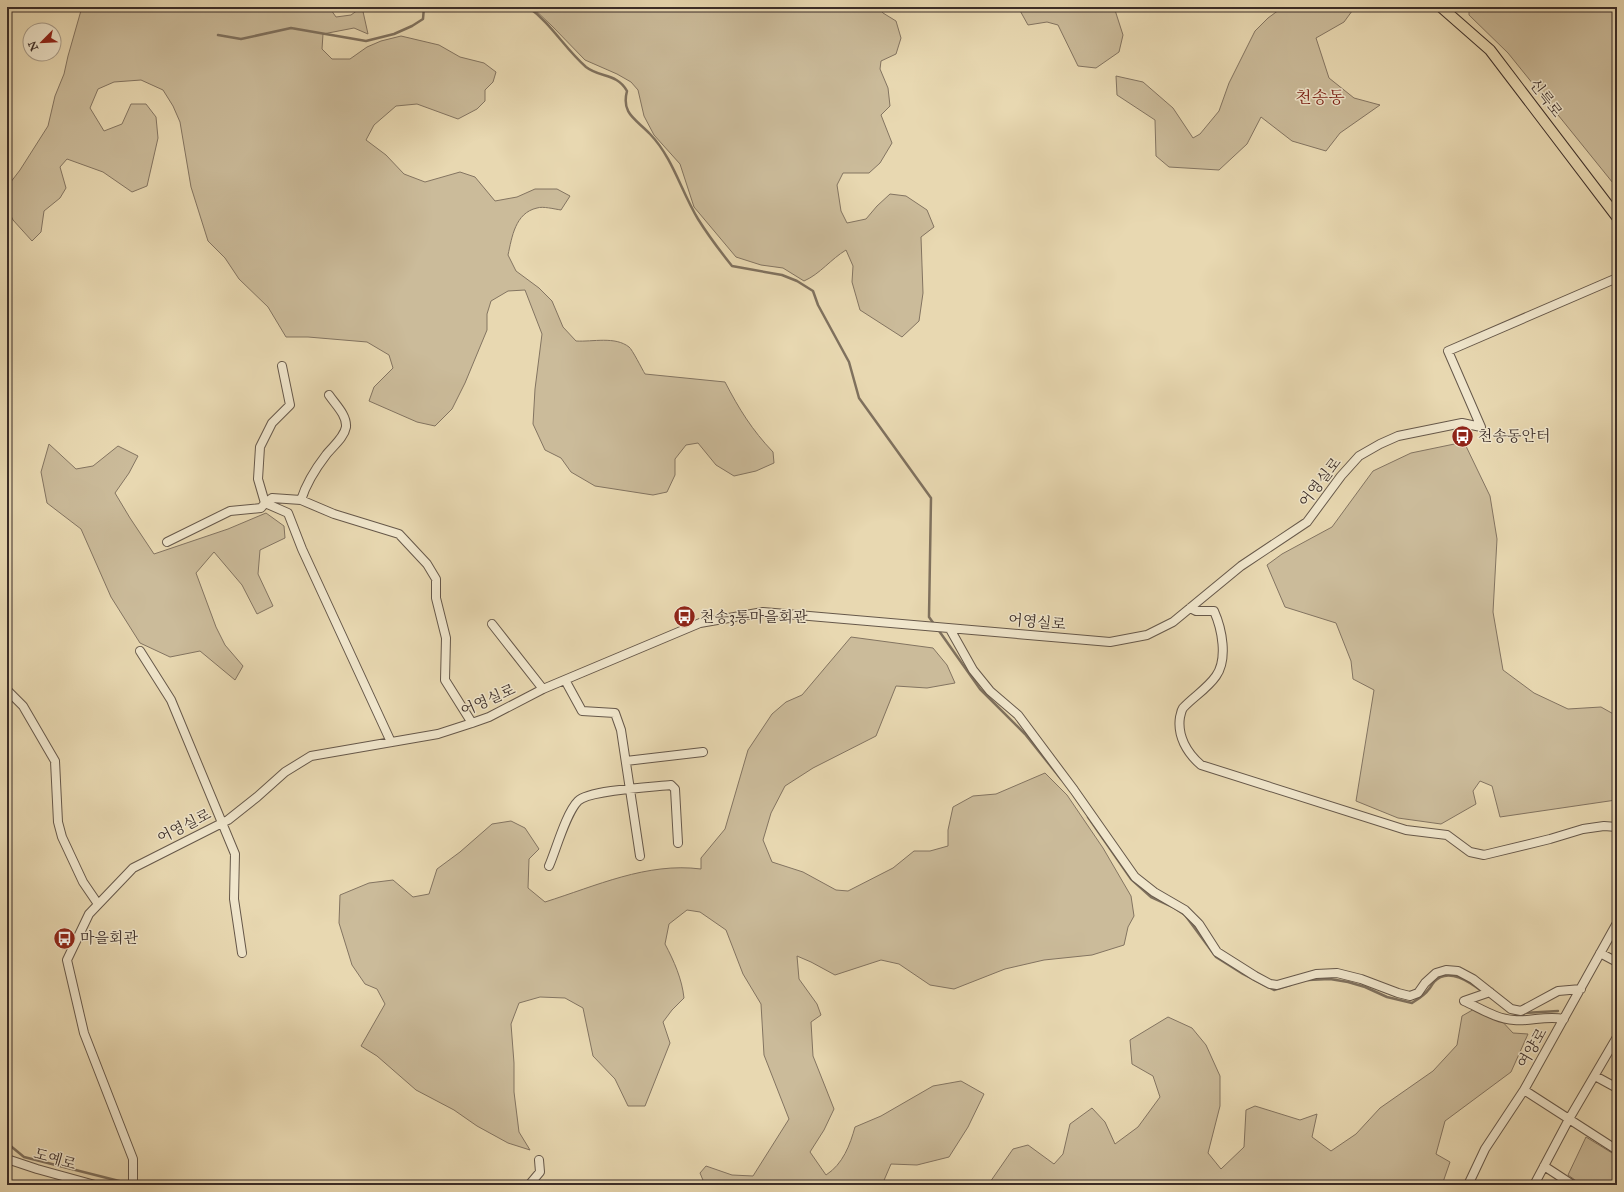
<svg xmlns="http://www.w3.org/2000/svg" width="1624" height="1192" viewBox="0 0 1624 1192" font-family="'IM FELL Great Primer','Noto Serif KR',serif">
  <style>
    .green { fill: #cbbb9a; stroke: #837461 }
    .lines { fill: none; stroke-linecap: round; stroke-linejoin: round }
    .stream { stroke: #7f715e; stroke-width: 2.5 }
    .minor-casing { stroke: #66584a; stroke-width: 10 }
    .major-casing { stroke: #3b2d28; stroke-width: 12 }
    .minor { stroke: #f0e6cc; stroke-width: 8 }
    .major { stroke: #e8d8b1; stroke-width: 10 }
    .labels { text-anchor: middle; dominant-baseline: central; stroke-width: 3; stroke-linejoin: round; paint-order: stroke }
    .street-label { font-size: 15px; fill: #3b2d28; stroke: #f0e6cc }
    .poi-label { font-size: 15px; fill: #3b2d28; stroke: #f0e6cc; text-anchor: start }
    .quarter-label { font-size: 17px; fill: #7a1f14; stroke: #f0e6cc }
  </style>
  <rect width="100%" height="100%" fill="#e8d8b1"/>
  <filter id="stains"><feTurbulence type="fractalNoise" baseFrequency=".005" numOctaves="4"/><feColorMatrix values="0 0 0 0 .2 0 0 0 0 .09 0 0 0 0 .02 0 0 0 .5 -.17"/></filter>
  <radialGradient id="worn" r=".72"><stop offset=".6" stop-color="#630" stop-opacity="0"/><stop offset="1" stop-color="#630" stop-opacity=".3"/></radialGradient>
  <path class="green" d="M82 7H329L336 17 351 15 362 7 368 34 354 28 323 34 322 49 332 59H350L367 47 381 41 401 36 439 45 460 57 484 63 496 72 493 82 485 90V101L477 109 458 119 417 104 396 106 374 125 366 140 386 155 404 174 425 182 460 172 475 177 495 201 517 197 535 189H557L570 196 561 210C554 209 543 206 537 208 515 213 512 237 508 255L516 271 539 288 552 301 563 327 576 341C593 342 615 336 629 347 632 349 642 369 645 374L725 382C739 409 752 430 773 452L774 463 756 471 734 476 716 465 698 443 686 445 675 459V475L667 492 653 495 595 486 571 472 561 458 545 450 533 424 535 389 542 334 525 290 508 291 491 301 487 314V330L465 383 452 409 435 426 417 422 369 401 374 387 393 368 389 355 367 342 308 337H286L268 307 239 279 225 258 208 241 191 187 180 122 173 106 163 90 141 80 114 82 98 89 90 108 104 131 122 124 131 104H146L156 117 158 138 147 186 132 192 103 172 67 159 60 167 66 188 60 198 44 211 41 232 32 241 13 220 7 208V192L10 183 20 170 48 126 55 96 64 74 68 56Z
    M532 7H878L883 13 896 21 901 38 896 54 881 61 880 69 888 88 890 106 881 115 892 143 880 163 869 173H843L837 185 841 211 847 223 866 219 877 206 890 194 906 196 927 210 934 227 921 237 923 293 919 321 902 337 860 310 852 282 853 266 846 250C831 259 820 274 804 281L783 268 761 265 736 257 694 207 680 164 654 135 644 116 638 90 631 82 617 74 585 60 552 26Z
    M1018 7H1114L1123 35 1119 52 1096 68 1078 66 1058 25 1047 22 1028 25Z
    M1283 7H1355L1344 22 1316 38 1329 78 1354 98 1380 105 1340 133 1326 151 1292 141 1261 117 1247 144 1219 170 1169 167 1156 156 1155 120 1117 95 1116 76 1143 82 1173 108 1193 138 1200 134 1219 111 1229 83 1255 31 1268 18Z
    M1469 7H1617V188L1508 53 1469 15Z
    M1464 442 1490 496 1497 539 1493 612 1503 670 1534 693 1568 709 1601 707 1617 716V752L1613 775 1616 800 1500 817 1492 786 1480 781 1473 791 1476 804 1441 824 1398 818 1356 801 1374 690 1353 679 1351 661 1336 623 1285 607 1267 565 1282 554 1332 527 1373 471 1411 453Z
    M49 444 76 469 93 466 118 446 138 456 129 473 115 493 130 518 154 554 228 529 266 513 284 526 285 538 260 550 258 574 273 606 257 614 242 585 214 552 196 573 216 627 225 645 243 666 235 680 200 651 170 657 140 643 111 597 81 529 47 503 41 472Z
    M851 637 933 648 947 665 955 683 927 688 896 686 876 736 813 768 785 786 771 813 763 840 772 862 803 872 836 890 848 891 893 868 914 851H930L948 846V830L953 807 973 796 996 794 1045 773 1067 795 1103 848 1131 896 1134 916 1128 927 1124 945 1092 955 1044 960 1005 969 954 989 930 985 899 964 881 960 835 975 811 962 797 956 799 979 817 1004 821 1015 811 1022 813 1056 834 1109 824 1130 810 1152 826 1175C843 1164 850 1145 855 1127L881 1116 933 1086 961 1081 984 1094 968 1127 949 1157 917 1165 891 1164 882 1185H705L700 1173 706 1166 732 1175 753 1176 789 1119 764 1055 761 1004 743 974 726 930 700 912 687 910 669 924 665 944C674 961 682 979 684 998L672 1010 663 1022 670 1043 645 1106H628L615 1079 593 1056 583 1008 565 998 540 997 519 1003 511 1024 514 1063V1092L519 1132 530 1150 508 1143 477 1126 454 1110 416 1090 377 1056 361 1046 385 1004 377 989 365 984 352 965 339 923 340 895 369 883 393 880 413 897 429 894 437 869 460 852 492 824 511 821 525 828 539 849 529 859 528 888 545 902C596 886 647 862 701 869V858L725 829 748 750 772 714 786 702 802 695Z
    M1476 1008 1499 1018 1513 1033 1528 1034 1511 1072 1445 1121 1436 1154 1450 1162 1442 1185H1348L1345 1184 1344 1185H988L1013 1149 1028 1145 1054 1164 1063 1154 1070 1124 1092 1108 1105 1122 1115 1144 1138 1127 1160 1097 1153 1076 1132 1064 1130 1040 1168 1017 1192 1028 1206 1045 1220 1076V1106L1208 1153 1221 1169 1244 1147 1246 1110 1255 1106 1300 1120 1317 1114 1312 1137 1331 1151 1356 1134 1380 1108 1433 1071 1457 1045 1462 1016Z
    M1586 1137 1617 1156V1185H1582L1568 1175Z"/>
  <g class="lines">
    <path class="stream" d="M528 7C551 23 565 49 586 67 600 78 617 73 627 91 621 114 636 119 650 134 673 158 681 191 698 219 708 235 720 251 732 266L782 275 797 281 813 291 818 305 849 362 859 398 931 498 929 617 934 624
      M218 35 241 39 291 28 366 41 394 34 412 26 423 19 424 7
      M937 628 980 689 1025 734 1061 779
      M1088 817 1131 879 1151 897 1173 907 1185 915 1216 957 1243 974 1274 990 1290 985
      M1308 980 1330 979 1348 982 1365 987 1387 997 1412 1003C1418 999 1425 995 1429 989 1431 987 1432 984 1434 982 1448 966 1471 983 1483 992
      M1524 1013 1558 1011
      M7 1143 24 1157 131 1184"/>
    <defs>
      <path id="minor" d="M301 500C306 484 316 468 326 455 333 446 344 438 346 427 347 415 335 404 329 395
        M265 503 288 513 302 549 391 742
        M265 503 258 479 260 447 272 423 290 405 282 366
        M167 542 230 511 261 508 265 503 272 498 301 500 334 514 399 534 427 564 436 579V598L446 638 445 680 472 723
        M1190 608 1196 611H1214C1222 629 1228 659 1216 676 1207 689 1193 697 1183 708 1181 711 1181 714 1180 717 1177 736 1187 753 1201 765L1406 830 1447 835 1470 852 1484 855 1550 839 1583 829 1604 826 1617 827
        M492 624 543 689
        M950 629 973 670 990 691 1018 715 1074 790 1135 877 1154 892 1185 910 1199 924 1217 952 1255 976 1270 984 1277 985 1316 974 1337 973 1361 979 1398 993 1410 996 1418 993 1425 983 1436 973 1446 970 1458 971 1473 979 1511 1009 1521 1011 1558 991 1581 989
        M140 651 171 700 235 854 234 899 242 953
        M565 680 582 711 615 713 621 730 640 856
        M7 690 23 706 55 761 58 822 62 837 83 882 98 904
        M626 761 703 752
        M549 866C556 850 566 813 578 801 589 790 653 787 671 785L675 789 678 843
        M1600 953 1617 962
        M1490 992 1464 1001C1480 1008 1496 1019 1514 1020 1531 1022 1545 1015 1564 1019
        M1595 1076 1617 1088
        M1524 1090 1617 1150
        M7 1159 37 1169 95 1185
        M1544 1166 1573 1185
        M133 1185V1159L84 1033 67 960 89 914 133 868 228 820 257 797 285 772 311 756 438 734 472 723 489 717 543 689 700 623 763 612 1110 642 1147 635 1173 622 1241 566 1307 522 1341 476 1359 456 1380 444 1398 436 1462 423 1481 427 1448 351 1617 278
        M529 1185 540 1172 539 1160
        M1468 1185 1485 1149 1524 1090 1617 923
        M1534 1185 1569 1119 1617 1037"/>
      <path id="major" d="M1441 7 1490 50 1617 217"/>
    </defs>
    <use href="#minor" class="minor-casing"/>
    <use href="#major" class="major-casing"/>
    <use href="#minor" class="minor"/>
    <use href="#major" class="major"/>
  </g>
  <defs>
    <symbol id="bus-disc" viewBox="-11 -11 22 22"><circle r="9.5" fill="#8f2418" stroke="#f0e6cc"/><path d="M-5-6H5V4H4V6H2V4H-2V6H-4V4H-5ZM-3.5-4V0h7V-4ZM-3.5 1.2v1.5H-2V1.2ZM2 1.2v1.5H3.5V1.2Z" fill="#fff"/></symbol>
  </defs>
  <g fill-rule="evenodd">
    <use href="#bus-disc" x="1450" y="424" width="25" height="25"/>
    <use href="#bus-disc" x="672" y="604" width="25" height="25"/>
    <use href="#bus-disc" x="52" y="926" width="25" height="25"/>
  </g>
  <g class="labels">
    <g class="street-label">
      <text transform="translate(1546 98) rotate(53)">신륵로</text>
      <text transform="translate(1320 482) rotate(-52)">어영실로</text>
      <text transform="translate(1037 622) rotate(5)">어영실로</text>
      <text transform="translate(488 700) rotate(-24)">어영실로</text>
      <text transform="translate(184 826) rotate(-27)">어영실로</text>
      <text transform="translate(1532 1048) rotate(-60)">여양로</text>
      <text transform="translate(55 1159) rotate(16)">도예로</text>
    </g>
    <g class="poi-label">
      <text x="1478" y="436">천송동안터</text>
      <text x="700" y="617">천송3통마을회관</text>
      <text x="80" y="938">마을회관</text>
    </g>
    <g class="quarter-label">
      <text x="1320" y="97">천송동</text>
    </g>
  </g>
  <rect width="1624" height="1192" fill="none" stroke="#e8d8b1" stroke-width="24"/>
  <rect x="8" y="8" width="1608" height="1176" fill="none" stroke="#3b2d28" stroke-width="2"/>
  <rect x="12" y="12" width="1600" height="1168" fill="none" stroke="#3b2d28"/>
  <g transform="translate(42 42) rotate(246)"><circle r="19" fill="#f0e6cc" stroke="#a89c8a"/>
  <path d="M0-3L7 15L0 10L-7 15Z" fill="#8f2418"/>
  <text y="-6" font-size="11" font-weight="bold" text-anchor="middle" fill="#3b2d28">N</text>
  </g>
  <rect width="100%" height="100%" filter="url(#stains)"/>
  <rect width="100%" height="100%" fill="url(#worn)"/>
</svg>
